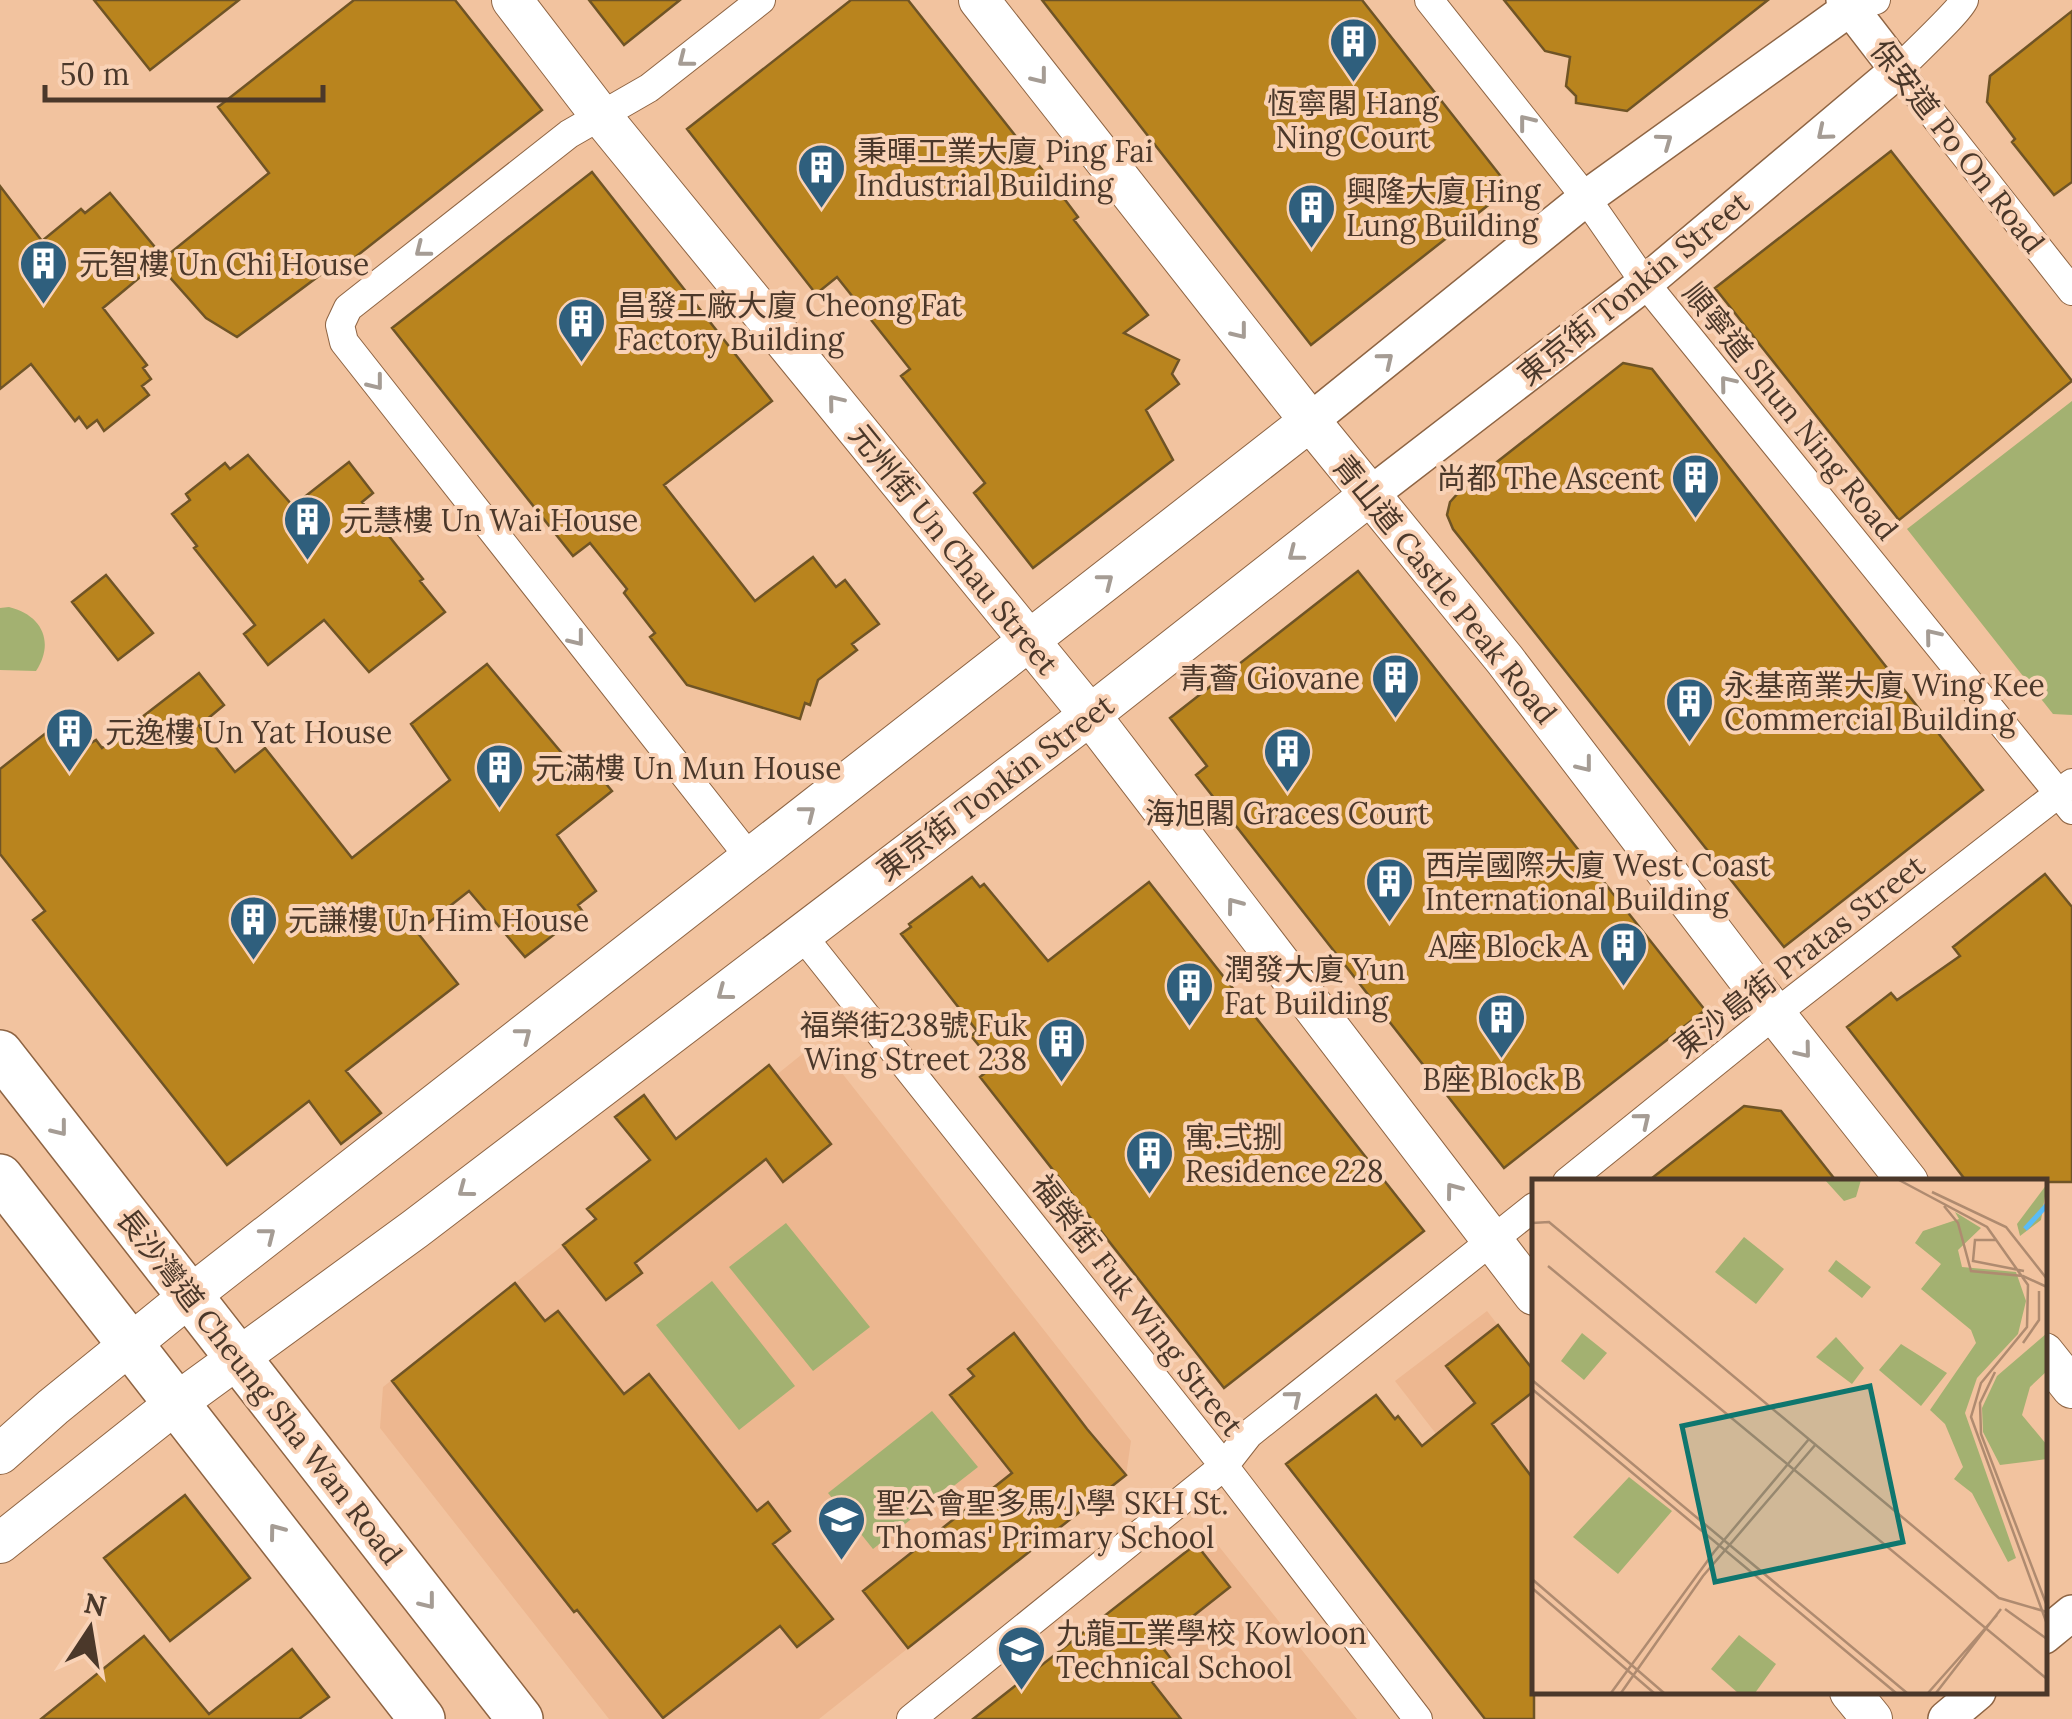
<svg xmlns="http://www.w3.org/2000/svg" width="2072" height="1719" viewBox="0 0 2072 1719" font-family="Lora,'Noto Sans TC',serif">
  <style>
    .built { fill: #edb790 }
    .green { fill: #a3b171 }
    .building { fill: #b9841e; stroke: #6f5426; stroke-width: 2.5 }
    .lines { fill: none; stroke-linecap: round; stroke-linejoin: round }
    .minor-casing { stroke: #8e6443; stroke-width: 30 }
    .tertiary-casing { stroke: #8e6443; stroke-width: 38 }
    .secondary-casing { stroke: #8e6443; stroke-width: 42 }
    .primary-casing { stroke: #8e6443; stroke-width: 48 }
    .minor { stroke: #fff; stroke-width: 28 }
    .tertiary { stroke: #fff; stroke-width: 35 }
    .secondary { stroke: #fff; stroke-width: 40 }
    .primary { stroke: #fff; stroke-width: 45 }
    .oneway { stroke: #a59c94 }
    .labels { text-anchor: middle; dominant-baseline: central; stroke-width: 8; stroke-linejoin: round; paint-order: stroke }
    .poi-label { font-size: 30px; fill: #4b382a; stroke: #f9d2b6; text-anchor: start }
    .street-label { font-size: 30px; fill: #4b382a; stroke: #f9d2b6 }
    .inset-river { fill: none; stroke: #59bcf8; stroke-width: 5 }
    .inset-road { fill: none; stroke: #af8b70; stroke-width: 2.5 }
    .view { fill: #0f766e; fill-opacity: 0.15; stroke: #0f766e; stroke-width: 5 }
    .inset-edge { fill: none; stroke: #4b382a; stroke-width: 5 }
  </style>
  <rect width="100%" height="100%" fill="#f2c39f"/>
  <path class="built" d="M806 1051 827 1054 1131 1441 1126 1475 819 1719H609L380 1428 383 1387 595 1220 587 1209 769 1065 775 1076Z
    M1487 1311 1534 1371V1468L1489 1502 1395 1381Z
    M1209 1534 1357 1719H974L1086 1631Z"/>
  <path class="green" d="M2072 401V715L2053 714 1907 529Z
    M9 607C42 615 55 642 36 671L0 670V608Z
    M786 1223 870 1327 813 1371 729 1267Z
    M712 1281 795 1386 739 1430 656 1325Z
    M932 1411 978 1467 873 1549 828 1493Z"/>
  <path class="building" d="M94 0H239L150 70Z
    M354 0H455L542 110 344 266 339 261 237 337 206 318 157 263 103 308 147 365 143 368 151 379 142 386 149 395 104 431 97 420 87 428 79 417 75 421 31 364 0 389V186L42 241 81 209 85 213 110 193 164 258 269 173 218 107Z
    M589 0H680L624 45Z
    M851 0H908L1048 177 1078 217 1074 220 1148 315 1124 333 1179 360 1172 374 1179 384 1146 410 1173 460 1033 568 974 493 985 483 901 376 910 369 837 277 816 294 687 129Z
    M1042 0H1362L1510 188 1311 345Z
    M1504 0H1768L1627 111 1576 103V96L1566 86 1570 57 1545 51Z
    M2072 11V182L2054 195 2012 142 2015 139 1987 102 1990 76Z
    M1891 151 2072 381 1899 520 1715 288Z
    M592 172 772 401 664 485 755 601 813 557 836 587 845 580 879 624 852 644 857 650 818 680 810 705 805 703 800 719 687 685 650 637 655 633 624 593 627 589 590 543 573 556 392 328Z
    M1623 363 1652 369 1983 790 1784 947 1453 529 1447 515 1450 502 1460 491Z
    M248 455 293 506 349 462 373 493 362 502 423 579 420 581 445 612 369 672 324 620 268 665 244 634 255 625 194 548 197 546 172 514 190 500 186 494 225 463 230 469Z
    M1358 571 1705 1010 1504 1168 1196 775 1207 766 1170 718Z
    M106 575 153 633 118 660 72 602Z
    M487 664 576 770 587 761 612 791 557 835 596 891 578 905 583 912 525 957 469 891 417 932 458 984 346 1071 381 1113 341 1144 309 1101 227 1165 33 920 45 911 0 854V769L69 715 91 743 96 740 102 748 199 673 224 705 199 726 235 772 265 748 352 858 450 780 411 724Z
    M2045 874 2072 907V1182H1967L1847 1027 1891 993 1897 1000 1960 956 1953 947Z
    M972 877 980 887 984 884 1048 961 1149 882 1424 1231 1224 1388 980 1077 995 1065 971 1036 977 1031 901 934 911 927 909 924Z
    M769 1065 831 1144 783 1182 766 1159 635 1263 642 1273 606 1300 563 1245 596 1219 587 1209 650 1160 615 1117 644 1095 676 1139Z
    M1744 1106 1781 1111 1837 1182H1647Z
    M515 1283 545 1321 558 1311 624 1394 649 1374 757 1511 768 1502 790 1531 773 1544 833 1619 797 1647 780 1626 663 1718 577 1610 574 1612 392 1381Z
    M1498 1325 1534 1371V1391L1492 1424 1534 1480V1719H1485L1286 1464 1376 1395 1395 1419 1398 1416 1422 1446 1475 1403 1446 1366Z
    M1014 1333 1087 1429 1126 1475 908 1648 863 1591 1012 1473 950 1395 974 1376 968 1369Z
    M185 1495 250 1578 170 1641 104 1558Z
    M1196 1544 1230 1587 1159 1643 1175 1664 1152 1682 1181 1719H973Z
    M144 1636 209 1714 292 1649 329 1697 299 1719H41Z"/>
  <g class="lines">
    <defs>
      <path id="minor" d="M1429 0 1586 198 1645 283 2072 810
        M1964 0C1960 11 1911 56 1898 70L2072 291
        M1850 8 1876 0
        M750 858 344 342 340 325 348 308 569 134 649 88 761 0
        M801 934 1224 1466 1418 1719
        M1567 1182 1775 1014 2072 783
        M911 1719 1224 1466 1249 1434 1534 1207"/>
      <path id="tertiary" d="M1310 421 1586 198 1850 8
        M1371 494 1645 283 1898 70 1844 0
        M2044 1636 2072 1613
        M1946 1719 1978 1692"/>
      <path id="secondary" d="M512 0 601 116 1090 715 1534 1295
        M979 0 1310 421 1505 660 1775 1014 1908 1182
        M2044 1353 2072 1388
        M0 1454 53 1407 191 1295 1310 421
        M0 1543 175 1404 415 1229 1090 715 1371 494
        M1850 1692 1872 1719"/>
      <path id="primary" d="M0 1053 520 1719
        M0 1177 422 1719"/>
    </defs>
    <use href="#minor" class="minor-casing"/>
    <use href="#tertiary" class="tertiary-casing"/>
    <use href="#secondary" class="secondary-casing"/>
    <use href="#primary" class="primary-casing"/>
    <use href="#minor" class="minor"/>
    <use href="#tertiary" class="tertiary"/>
    <use href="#secondary" class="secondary"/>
    <use href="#primary" class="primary"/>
  </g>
  <defs><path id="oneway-chevron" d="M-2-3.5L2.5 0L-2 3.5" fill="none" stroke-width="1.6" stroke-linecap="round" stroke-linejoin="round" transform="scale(2.5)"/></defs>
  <g class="oneway">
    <use href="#oneway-chevron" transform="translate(685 60) rotate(142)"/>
    <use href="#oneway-chevron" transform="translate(1040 77) rotate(52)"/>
    <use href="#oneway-chevron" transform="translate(1526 122) rotate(-128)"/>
    <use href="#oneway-chevron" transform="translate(1824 133) rotate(140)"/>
    <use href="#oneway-chevron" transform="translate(1665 141) rotate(-36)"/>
    <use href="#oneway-chevron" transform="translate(422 250) rotate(142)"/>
    <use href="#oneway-chevron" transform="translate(1240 332) rotate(52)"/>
    <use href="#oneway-chevron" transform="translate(1386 360) rotate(-39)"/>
    <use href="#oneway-chevron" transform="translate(376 383) rotate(52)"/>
    <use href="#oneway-chevron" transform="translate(1727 383) rotate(-129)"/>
    <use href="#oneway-chevron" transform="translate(835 402) rotate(-129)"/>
    <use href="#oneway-chevron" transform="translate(1295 554) rotate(142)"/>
    <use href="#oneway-chevron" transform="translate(1106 581) rotate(-38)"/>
    <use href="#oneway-chevron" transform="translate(1932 636) rotate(-129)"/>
    <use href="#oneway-chevron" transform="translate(577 639) rotate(52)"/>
    <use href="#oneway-chevron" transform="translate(1585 765) rotate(52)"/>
    <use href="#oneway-chevron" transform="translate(808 813) rotate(-38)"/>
    <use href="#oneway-chevron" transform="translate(1234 905) rotate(-127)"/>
    <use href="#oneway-chevron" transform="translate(724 993) rotate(143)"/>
    <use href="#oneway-chevron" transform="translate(524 1035) rotate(-38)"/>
    <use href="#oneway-chevron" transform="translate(1804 1051) rotate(51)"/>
    <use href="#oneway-chevron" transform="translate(1643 1120) rotate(-39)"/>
    <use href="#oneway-chevron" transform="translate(60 1129) rotate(52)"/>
    <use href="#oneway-chevron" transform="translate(465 1190) rotate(143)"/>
    <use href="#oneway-chevron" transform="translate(1453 1190) rotate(-127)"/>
    <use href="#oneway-chevron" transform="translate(268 1235) rotate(-38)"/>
    <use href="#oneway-chevron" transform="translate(1294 1398) rotate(-39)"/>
    <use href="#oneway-chevron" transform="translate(276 1531) rotate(-127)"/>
    <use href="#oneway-chevron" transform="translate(428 1602) rotate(52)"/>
  </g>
  <defs>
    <symbol id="building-pin" viewBox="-11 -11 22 30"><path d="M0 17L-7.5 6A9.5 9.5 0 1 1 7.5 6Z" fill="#2f5f7d" stroke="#f9d2b6"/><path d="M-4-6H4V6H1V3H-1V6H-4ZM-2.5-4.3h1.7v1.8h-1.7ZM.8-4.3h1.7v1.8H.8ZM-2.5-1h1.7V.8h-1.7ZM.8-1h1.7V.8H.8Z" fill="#fff"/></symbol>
    <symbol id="school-pin" viewBox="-11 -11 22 30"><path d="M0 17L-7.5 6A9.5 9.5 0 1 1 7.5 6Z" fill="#2f5f7d" stroke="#f9d2b6"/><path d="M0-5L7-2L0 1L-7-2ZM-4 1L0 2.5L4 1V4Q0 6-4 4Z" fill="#fff"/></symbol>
  </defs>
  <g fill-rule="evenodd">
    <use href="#building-pin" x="1326" y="14" width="55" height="75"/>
    <use href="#building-pin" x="794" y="140" width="55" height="75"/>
    <use href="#building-pin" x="1284" y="180" width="55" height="75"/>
    <use href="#building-pin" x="16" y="236" width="55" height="75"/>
    <use href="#building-pin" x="554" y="294" width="55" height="75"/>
    <use href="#building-pin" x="1668" y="450" width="55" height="75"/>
    <use href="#building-pin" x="280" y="492" width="55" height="75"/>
    <use href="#building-pin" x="1368" y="650" width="55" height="75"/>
    <use href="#building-pin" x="1662" y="674" width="55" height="75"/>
    <use href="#building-pin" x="42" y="704" width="55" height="75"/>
    <use href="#building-pin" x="1260" y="724" width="55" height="75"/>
    <use href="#building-pin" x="472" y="740" width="55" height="75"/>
    <use href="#building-pin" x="1362" y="854" width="55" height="75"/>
    <use href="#building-pin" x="226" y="892" width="55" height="75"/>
    <use href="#building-pin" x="1596" y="918" width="55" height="75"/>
    <use href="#building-pin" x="1162" y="958" width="55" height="75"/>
    <use href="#building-pin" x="1474" y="990" width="55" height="75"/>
    <use href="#building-pin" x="1034" y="1014" width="55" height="75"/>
    <use href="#building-pin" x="1122" y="1126" width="55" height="75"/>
    <use href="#school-pin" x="814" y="1492" width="55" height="75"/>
    <use href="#school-pin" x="994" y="1622" width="55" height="75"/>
  </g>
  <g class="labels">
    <g class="poi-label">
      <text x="1353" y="103" text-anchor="middle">恆寧閣 Hang<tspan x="1353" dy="34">Ning Court</tspan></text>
      <text x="857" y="151">秉暉工業大廈 Ping Fai<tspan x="857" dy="34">Industrial Building</tspan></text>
      <text x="1346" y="191">興隆大廈 Hing<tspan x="1346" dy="34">Lung Building</tspan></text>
      <text x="79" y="264">元智樓 Un Chi House</text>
      <text x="617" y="305">昌發工廠大廈 Cheong Fat<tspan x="617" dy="34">Factory Building</tspan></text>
      <text x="1660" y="478" text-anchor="end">尚都 The Ascent</text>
      <text x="343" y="520">元慧樓 Un Wai House</text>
      <text x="1360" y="678" text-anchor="end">青薈 Giovane</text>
      <text x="1724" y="685">永基商業大廈 Wing Kee<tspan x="1724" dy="34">Commercial Building</tspan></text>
      <text x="105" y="732">元逸樓 Un Yat House</text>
      <text x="535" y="768">元滿樓 Un Mun House</text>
      <text x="1287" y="813" text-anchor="middle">海旭閣 Graces Court</text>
      <text x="1425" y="865">西岸國際大廈 West Coast<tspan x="1425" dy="34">International Building</tspan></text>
      <text x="288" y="920">元謙樓 Un Him House</text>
      <text x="1588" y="946" text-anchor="end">A座 Block A</text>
      <text x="1224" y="969">潤發大廈 Yun<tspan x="1224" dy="34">Fat Building</tspan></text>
      <text x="1027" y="1025" text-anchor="end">福榮街238號 Fuk<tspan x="1027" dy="34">Wing Street 238</tspan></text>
      <text x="1502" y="1079" text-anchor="middle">B座 Block B</text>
      <text x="1185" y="1137">寓.弍捌<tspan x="1185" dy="34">Residence 228</tspan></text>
      <text x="876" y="1503">聖公會聖多馬小學 SKH St.<tspan x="876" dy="34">Thomas' Primary School</tspan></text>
      <text x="1056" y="1633">九龍工業學校 Kowloon<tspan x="1056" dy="34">Technical School</tspan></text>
    </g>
    <g class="street-label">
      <text transform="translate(1958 146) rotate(52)">保安道 Po On Road</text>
      <text transform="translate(1633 288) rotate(-39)">東京街 Tonkin Street</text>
      <text transform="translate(1791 411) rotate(51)">順寧道 Shun Ning Road</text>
      <text transform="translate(954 549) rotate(51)">元州街 Un Chau Street</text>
      <text transform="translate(1445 589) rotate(51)">青山道 Castle Peak Road</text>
      <text transform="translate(995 787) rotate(-37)">東京街 Tonkin Street</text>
      <text transform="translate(1799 956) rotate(-38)">東沙島街 Pratas Street</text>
      <text transform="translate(1138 1305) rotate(52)">福榮街 Fuk Wing Street</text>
      <text transform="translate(260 1386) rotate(52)">長沙灣道 Cheung Sha Wan Road</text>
    </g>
  </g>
  <g transform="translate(1532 1179)">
    <rect width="515" height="515" fill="#f2c39f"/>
    <path d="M293 1H329L324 18 312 22ZM515 5 509 41 488 57 485 45ZM423 33 449 49 426 71 430 88 484 93 494 122 486 155 445 199 433 234 484 379 476 383 440 314 422 300 431 288 413 245 398 231 444 164 439 151 389 110 409 85 383 64 391 52 427 40ZM212 58 252 90 224 125 183 93ZM304 81 339 108 330 119 296 92ZM50 154 75 174 52 201 29 182ZM515 154V192L498 208 490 236 515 266V280L468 286 451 253 450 229 465 197ZM304 158 332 189 320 205 284 178ZM369 165 415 194 389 227 347 191ZM97 298 140 332 86 395 41 358ZM207 456 244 485 223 514H206L179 490Z" fill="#a3b171"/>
    <path class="inset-river" d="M493 50 515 26"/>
    <path class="inset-road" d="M367 1 455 48 496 106 495 148 449 204 439 238 515 445M400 13 474 48 515 100M412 27 426 44 439 92 491 97 515 108M0 44 17 43 467 419 515 433M465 61H443L441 82 492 92M16 87 515 500M491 164 507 141V112M463 193 448 224 449 255 515 427M0 201 375 514M0 210 364 514M0 400 132 514M0 409 122 514M473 430 515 460M79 514 182 373 277 260M89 514 171 397 284 265M396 514 465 436M404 514 469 430"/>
    <path class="view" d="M338 207 371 363 183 403 150 247Z"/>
    <rect width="515" height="515" class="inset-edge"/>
  </g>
  <g transform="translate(90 1629) rotate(12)" stroke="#f9d2b6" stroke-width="8" paint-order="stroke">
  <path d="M0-8L18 38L0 25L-18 38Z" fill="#4b382a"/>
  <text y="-15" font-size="28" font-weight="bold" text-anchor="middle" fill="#4b382a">N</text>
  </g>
  <path d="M45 85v15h278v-15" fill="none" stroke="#4b382a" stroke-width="5"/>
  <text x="60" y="85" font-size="30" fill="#4b382a" stroke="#f9d2b6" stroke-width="8" paint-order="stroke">50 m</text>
</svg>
